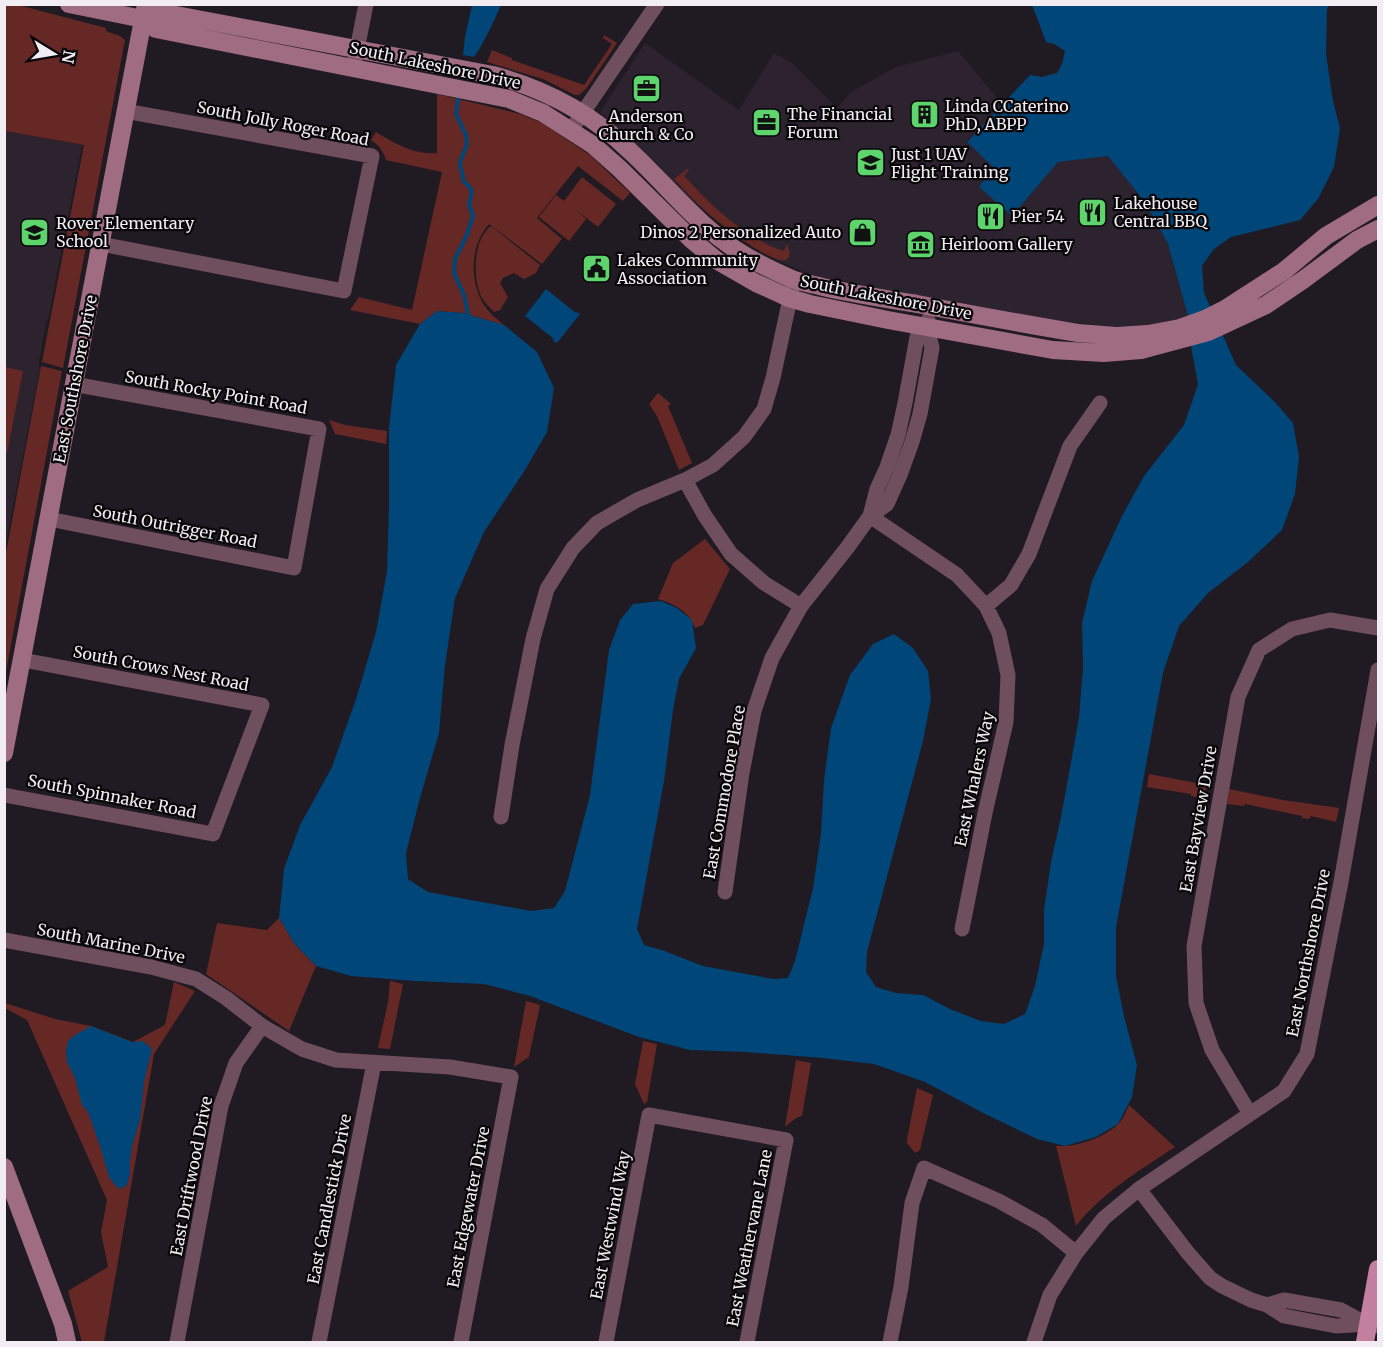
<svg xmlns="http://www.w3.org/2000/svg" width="1383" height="1347" viewBox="0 0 1383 1347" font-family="Merriweather,serif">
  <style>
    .built { fill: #2c232f }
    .green { fill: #652825 }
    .water { fill: #014679 }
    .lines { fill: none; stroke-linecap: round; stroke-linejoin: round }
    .stream { stroke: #014679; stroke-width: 4 }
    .street { stroke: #6f4f5d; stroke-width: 15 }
    .secondary { stroke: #9f6c82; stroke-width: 18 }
    .primary { stroke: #c4819f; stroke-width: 18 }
    .labels { text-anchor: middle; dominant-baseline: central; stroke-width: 4.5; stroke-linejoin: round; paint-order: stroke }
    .street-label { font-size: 16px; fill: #f1edf2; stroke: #080609 }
    .poi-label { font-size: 16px; fill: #f1edf2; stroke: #080609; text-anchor: start }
  </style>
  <rect width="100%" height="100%" fill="#201a22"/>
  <path class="built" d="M645 43 739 110 774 53 792 63 837 108 851 92 896 67 958 51 1003 105 967 141 993 167 979 187 1012 215 1058 162 1108 155 1144 201 1168 244 1188 316 1164 325 1132 327 1099 325 1055 320 891 292 811 275 778 261 731 230 705 211 679 189 657 163 600 112Z
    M5 131 82 145 48 320H47L46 323 38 366 40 367 5 548Z"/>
  <path class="green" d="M4 5 22 6 106 28V31L120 36 125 40 63 368 42 362 84 145 5 131Z
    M604 35 617 43 586 89 579 95H575L543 79 487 62 492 50 512 58V60L584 85 612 44 603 38Z
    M437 94 520 114 542 123 590 155 630 193 623 201 578 166 537 218 562 239 542 264 489 224C470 245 469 281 484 305 488 312 497 319 504 325L463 313 437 311 420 324 350 310 359 297 412 310 442 172 386 160C383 151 380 146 371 140L376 132C395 144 415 155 437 153Z
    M687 169 689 170 684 176C712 206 744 238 784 251L787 244C803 286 733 234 725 227 706 213 690 196 674 179Z
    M582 177 616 204 598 227 577 211 586 219 569 241 539 217 556 195 564 201Z
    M491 226 540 265 536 273 524 279 514 273 503 278 500 283 508 297 500 310 494 312C490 308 485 303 482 298 472 279 473 239 491 226Z
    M41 366 62 371 5 677V558Z
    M5 367 23 371 7 453H4Z
    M658 393 671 404 668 406 692 463 679 470 657 416 649 404Z
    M329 420 345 425 387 431 386 444 335 434Z
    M705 539 730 569 703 625 695 628C689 611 674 604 658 599L673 563Z
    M1149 774 1207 785 1204 799 1191 796V794L1147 787Z
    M1229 789 1283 800 1339 808 1336 822 1311 816 1309 819 1302 818V816L1245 804 1244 806 1227 804Z
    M279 918 294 943 316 966 289 1031 206 974 217 923 267 930Z
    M390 981 403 984 390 1049 378 1048 388 1002Z
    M174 982 195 991 154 1054 104 1342H82L68 1291 108 1267 101 1232 107 1200 27 1020 5 1008V1003L55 1019 91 1026 133 1042 165 1025Z
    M526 1001 540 1005 529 1057 514 1067Z
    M643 1041 657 1044 647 1102 644 1104 635 1084Z
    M796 1060 811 1063 802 1116 796 1118 785 1127Z
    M917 1088 933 1095 920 1150 915 1153 907 1143V1139Z
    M1129 1105 1175 1147C1140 1170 1102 1193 1076 1226L1056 1146C1076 1147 1102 1139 1117 1125 1123 1120 1126 1111 1129 1105Z"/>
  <path class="water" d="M472 5H501C493 23 485 41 474 57L463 55 465 37Z
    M1032 5H1329L1327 9 1326 54 1333 101 1340 128 1334 167 1318 199 1300 220 1231 237 1214 249 1202 266 1204 293 1236 365 1275 402 1293 423 1299 457 1295 494 1282 530 1248 562 1208 593 1179 626 1163 673 1116 927V976L1124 1016 1137 1065 1132 1097 1118 1124 1096 1137 1065 1146 1037 1139 985 1114 925 1082 874 1064 823 1058 746 1052 690 1050 639 1037 530 996 484 984 415 981 351 976 316 966 294 943 279 918 284 869 300 825 332 767 356 699 376 632 387 571 389 506V428L396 365 420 324 437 311 463 313 504 325 537 352 554 388 547 432 525 470 484 532 455 598 445 665 439 733 420 798 406 853 408 879 428 892 531 911 554 908 565 891 590 795 609 650 620 620 633 604 661 601 677 608 692 620 696 648 679 679 673 710 664 781 637 929 644 945 662 950 703 966 773 979 788 978 795 961 813 888 821 834 824 780 831 728 850 675 873 644 894 634 913 648 928 671 931 699 923 741 867 952 866 972 876 987 896 993 923 995 950 1009 981 1021 1004 1024 1025 1014 1035 986 1044 944V910L1051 862 1061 817 1079 718 1083 667 1082 623 1092 581 1122 516 1144 476 1184 425 1198 384 1192 352 1188 316 1168 244 1144 201 1108 156 1058 162 1012 216 979 187 993 167 967 142 1030 75 1042 77 1057 73 1062 64 1065 51 1054 44 1046 42Z
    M546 289 576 313 577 312 580 314 557 343 553 341 554 339 525 316Z
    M91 1026 132 1042 143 1041 152 1049 144 1082 140 1120 132 1146 130 1161V1173L127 1185 120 1189 115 1185 109 1177 100 1146 88 1112 82 1105 75 1078 67 1062 66 1052 68 1041 75 1035Z"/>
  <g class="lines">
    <path class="stream" d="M458 98 456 114 466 135 467 145 461 159 460 165 464 182 469 186 472 192 469 204 473 216 466 237 455 259 454 273 464 295 468 314"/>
    <path class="street" d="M355 60 366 4
      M571 130 657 4
      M101 244 344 291 372 156 125 111
      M685 480 705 516 731 554 764 583 801 606
      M870 516 957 575 986 606 999 633 1008 675 1006 722 985 813 962 929
      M870 516 887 504 900 475 912 442 920 414 932 348 927 327 928 320
      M49 519 294 568 319 429 73 384
      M986 606 1011 585 1029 554 1070 446 1100 403
      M4 795 213 834 262 705 23 660
      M501 817 512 745 533 639 547 589 573 548 597 523 637 500 685 480 713 465 744 437 764 409 773 378 792 289
      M725 892 742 773 754 711 772 658 801 606 847 548 870 516 877 489 887 467 898 435 905 403 917 337 927 327
      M4 940 151 967 196 979 226 998 262 1026 302 1049 336 1060 450 1067 511 1077 461 1342
      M1250 1114 1212 1050 1196 1003 1194 946 1238 697 1259 650 1292 629 1330 620 1378 628
      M1139 1189 1188 1253 1210 1278 1222 1286 1251 1300 1267 1305 1284 1316 1336 1326 1368 1324 1378 1326
      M1267 1305 1284 1300 1341 1310 1367 1324
      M177 1342 221 1106 236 1063 262 1026
      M319 1342 374 1063
      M606 1342 649 1115 786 1140 747 1342
      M890 1342 901 1287 912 1203 924 1168 999 1201 1042 1225 1076 1253
      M1034 1342 1050 1295 1076 1253 1104 1218 1139 1189 1284 1091 1307 1054 1341 882 1378 670"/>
    <path class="secondary" d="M69 4 143 19 156 29 509 99 543 113 593 145 620 169 692 240 716 260 756 283 789 298 810 304 888 320 1053 350 1104 353 1141 350 1208 332 1266 305 1303 280 1357 240 1378 229
      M143 19 160 12 493 75C545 89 591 113 630 151 669 187 697 226 744 255 759 264 776 272 792 279 802 283 813 284 823 287 854 294 886 299 917 304 970 314 1024 324 1078 333L1117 336 1148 334 1180 328 1205 319 1225 309 1284 271 1326 236 1378 205
      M4 753 145 9
      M4 1167 63 1324 67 1342"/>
    <path class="primary" d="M1365 1342 1378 1269"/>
  </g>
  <defs>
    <symbol id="office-square" viewBox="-11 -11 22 22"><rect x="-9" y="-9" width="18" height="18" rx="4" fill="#5ed56c" stroke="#080609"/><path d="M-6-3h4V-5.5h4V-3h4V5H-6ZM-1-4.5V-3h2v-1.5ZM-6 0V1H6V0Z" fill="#111"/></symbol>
    <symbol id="building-square" viewBox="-11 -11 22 22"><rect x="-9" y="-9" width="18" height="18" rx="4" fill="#5ed56c" stroke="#080609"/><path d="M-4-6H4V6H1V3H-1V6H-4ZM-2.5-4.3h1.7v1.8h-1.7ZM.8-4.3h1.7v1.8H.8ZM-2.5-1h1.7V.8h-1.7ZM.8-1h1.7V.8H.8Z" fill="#111"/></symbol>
    <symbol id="school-square" viewBox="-11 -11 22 22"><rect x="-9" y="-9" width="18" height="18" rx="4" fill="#5ed56c" stroke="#080609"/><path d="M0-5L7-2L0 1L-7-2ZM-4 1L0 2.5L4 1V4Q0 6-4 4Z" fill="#111"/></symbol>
    <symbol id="restaurant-square" viewBox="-11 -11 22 22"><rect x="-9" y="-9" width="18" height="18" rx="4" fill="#5ed56c" stroke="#080609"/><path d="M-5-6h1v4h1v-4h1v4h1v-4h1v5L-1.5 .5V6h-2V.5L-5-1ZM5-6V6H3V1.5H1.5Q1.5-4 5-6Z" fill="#111"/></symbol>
    <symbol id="shop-square" viewBox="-11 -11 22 22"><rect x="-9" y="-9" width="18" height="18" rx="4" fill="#5ed56c" stroke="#080609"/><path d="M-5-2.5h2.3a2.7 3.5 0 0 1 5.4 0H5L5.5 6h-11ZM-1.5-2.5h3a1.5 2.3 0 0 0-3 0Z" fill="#111"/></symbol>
    <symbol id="museum-square" viewBox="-11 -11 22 22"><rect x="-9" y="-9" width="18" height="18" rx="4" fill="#5ed56c" stroke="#080609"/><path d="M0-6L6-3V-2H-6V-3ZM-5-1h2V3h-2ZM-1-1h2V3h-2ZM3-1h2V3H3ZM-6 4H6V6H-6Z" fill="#111"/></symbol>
    <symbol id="civic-square" viewBox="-11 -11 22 22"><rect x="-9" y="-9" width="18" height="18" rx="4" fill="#5ed56c" stroke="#080609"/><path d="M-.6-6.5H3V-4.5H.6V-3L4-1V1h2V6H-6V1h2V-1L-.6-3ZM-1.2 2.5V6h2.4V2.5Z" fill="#111"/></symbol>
  </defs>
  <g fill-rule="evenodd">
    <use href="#office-square" x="630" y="72" width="33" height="33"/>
    <use href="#building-square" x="908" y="98" width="33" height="33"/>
    <use href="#office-square" x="750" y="106" width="33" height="33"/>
    <use href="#school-square" x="854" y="146" width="33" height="33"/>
    <use href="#restaurant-square" x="1076" y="196" width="33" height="33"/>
    <use href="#restaurant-square" x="974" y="200" width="33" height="33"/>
    <use href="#school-square" x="18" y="216" width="33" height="33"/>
    <use href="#shop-square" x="846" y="216" width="33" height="33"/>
    <use href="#museum-square" x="904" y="228" width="33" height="33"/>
    <use href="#civic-square" x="580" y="252" width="33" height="33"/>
  </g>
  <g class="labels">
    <g class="street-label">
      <text transform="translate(435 65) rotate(12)">South Lakeshore Drive</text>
      <text transform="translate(283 123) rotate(11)">South Jolly Roger Road</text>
      <text transform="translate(886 297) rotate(11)">South Lakeshore Drive</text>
      <text transform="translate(75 379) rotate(-79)">East Southshore Drive</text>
      <text transform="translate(216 392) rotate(10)">South Rocky Point Road</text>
      <text transform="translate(175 526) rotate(11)">South Outrigger Road</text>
      <text transform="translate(161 668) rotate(11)">South Crows Nest Road</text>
      <text transform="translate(974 779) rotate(-78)">East Whalers Way</text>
      <text transform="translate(724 792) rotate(-80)">East Commodore Place</text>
      <text transform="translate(112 796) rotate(11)">South Spinnaker Road</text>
      <text transform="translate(1198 819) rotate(-80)">East Bayview Drive</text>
      <text transform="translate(111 943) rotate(11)">South Marine Drive</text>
      <text transform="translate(1308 953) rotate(-79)">East Northshore Drive</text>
      <text transform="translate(191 1176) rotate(-79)">East Driftwood Drive</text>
      <text transform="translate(329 1199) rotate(-79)">East Candlestick Drive</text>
      <text transform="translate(468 1207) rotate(-79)">East Edgewater Drive</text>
      <text transform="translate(610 1225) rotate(-79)">East Westwind Way</text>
      <text transform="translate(749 1238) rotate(-79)">East Weathervane Lane</text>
    </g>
    <g class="poi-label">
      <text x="945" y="106">Linda CCaterino<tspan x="945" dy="18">PhD, ABPP</tspan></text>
      <text x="787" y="114">The Financial<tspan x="787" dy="18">Forum</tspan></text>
      <text x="646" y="116" text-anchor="middle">Anderson<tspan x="646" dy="18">Church &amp; Co</tspan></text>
      <text x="891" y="154">Just 1 UAV<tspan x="891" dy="18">Flight Training</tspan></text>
      <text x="1114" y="203">Lakehouse<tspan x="1114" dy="18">Central BBQ</tspan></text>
      <text x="1011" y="216">Pier 54</text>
      <text x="56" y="223">Rover Elementary<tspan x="56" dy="18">School</tspan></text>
      <text x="841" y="232" text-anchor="end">Dinos 2 Personalized Auto</text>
      <text x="941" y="244">Heirloom Gallery</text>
      <text x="617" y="260">Lakes Community<tspan x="617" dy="18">Association</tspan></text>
    </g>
  </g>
  <rect width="1383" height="1347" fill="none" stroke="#f1edf2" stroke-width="12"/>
  <g transform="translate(54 54) rotate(101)" stroke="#080609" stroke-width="4.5" paint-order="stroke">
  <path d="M0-4.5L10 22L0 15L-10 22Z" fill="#f1edf2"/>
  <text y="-9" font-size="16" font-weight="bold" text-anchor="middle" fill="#f1edf2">N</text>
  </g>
</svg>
